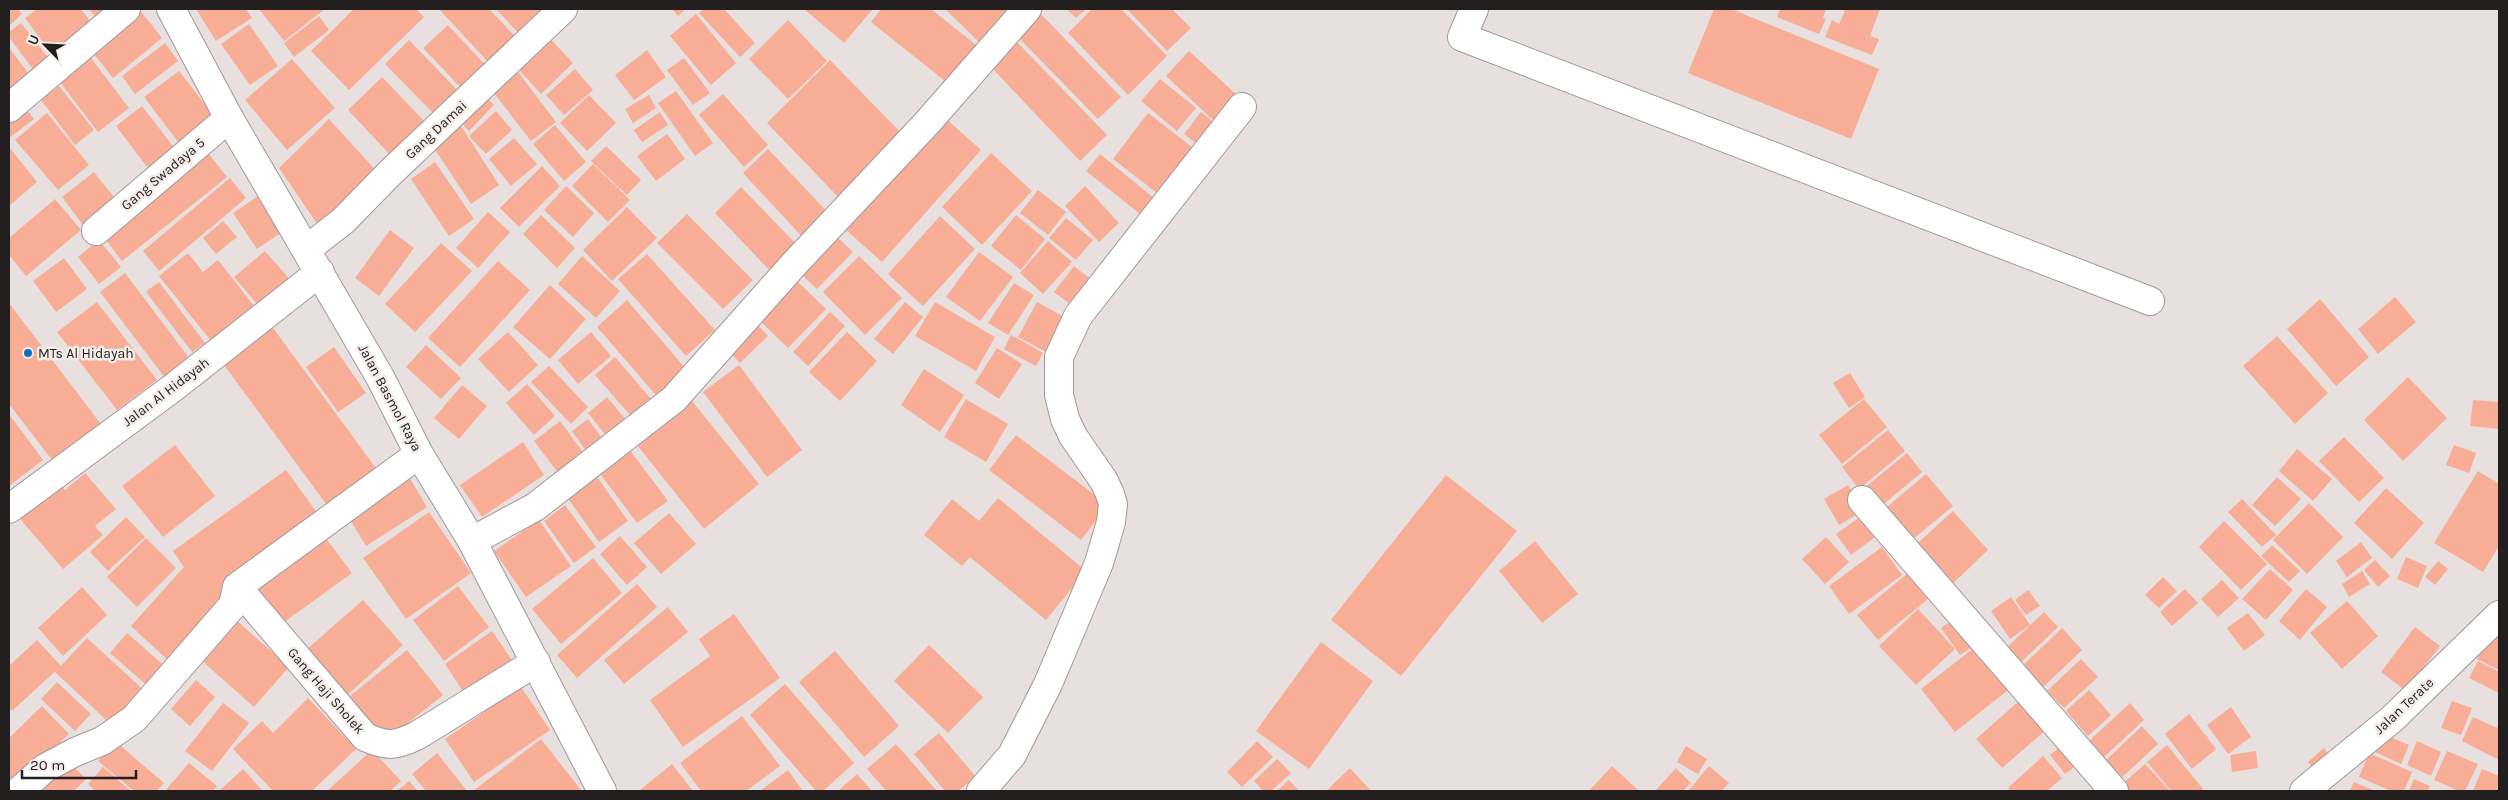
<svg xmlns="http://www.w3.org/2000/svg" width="2508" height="800" viewBox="0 0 2508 800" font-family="Karla,sans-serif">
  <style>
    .building { fill: #f8ad96 }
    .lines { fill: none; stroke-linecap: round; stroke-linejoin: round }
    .street-casing { stroke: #a09997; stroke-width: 30 }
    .secondary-casing { stroke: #a09997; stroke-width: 30 }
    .street { stroke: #fff; stroke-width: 28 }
    .secondary { stroke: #fff; stroke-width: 28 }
    .poi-dot { fill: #0671bd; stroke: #f5edeb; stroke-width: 2 }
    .labels { text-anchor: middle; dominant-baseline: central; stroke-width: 5; stroke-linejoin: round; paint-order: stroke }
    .street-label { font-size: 14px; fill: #221f1e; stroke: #f5edeb }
    .poi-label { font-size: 14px; fill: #221f1e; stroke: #f5edeb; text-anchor: start }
  </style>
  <rect width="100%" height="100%" fill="#e8e0de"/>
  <path class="building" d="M9 9H18L22 14 9 26Z
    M37 9H81L96 29 56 60 25 18Z
    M89 9H121L102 25Z
    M139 9 162 38 113 78 91 50Z
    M196 9H246L252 18 216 41Z
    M259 9H325L284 41Z
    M354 9H416L424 17 349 90 311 51Z
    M439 9H489L515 36 488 62Z
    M496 9H545L519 34Z
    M672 9H685L678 16Z
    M704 9H724L755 43 740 57 699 13Z
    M804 9H873L844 43Z
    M881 9H931L980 48 950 85 871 22Z
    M945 9H1021L986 49Z
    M1067 9H1086L1076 18Z
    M1092 9H1121L1167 56 1128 95 1068 33Z
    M1127 9H1172L1191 28 1167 51Z
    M1714 9H1731L1879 69 1851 139 1688 73Z
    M1780 9H1826L1823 18 1826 19 1819 34 1777 17Z
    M1839 9H1880L1870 36 1879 39 1872 55 1825 37 1832 20 1839 24 1845 11Z
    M1038 11 1121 97 1098 119 1015 34Z
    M696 14 736 63 711 85 670 36Z
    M319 16 329 30 294 57 284 43Z
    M788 20 827 61 788 99 749 59Z
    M21 23 53 64 38 76 9 37V32Z
    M249 24 278 66 250 85 221 44Z
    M448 25 488 68 464 91 423 48Z
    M542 30 573 63 541 94 510 60Z
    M409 40 459 92 435 115 385 64Z
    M1015 40 1107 135 1080 161 989 65Z
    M165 43 178 61 135 94 122 76Z
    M9 48 36 83 9 104Z
    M647 50 666 77 634 100 615 75Z
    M1189 51 1237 95 1213 120 1166 76Z
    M91 58 129 108 98 132 60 82Z
    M684 58 710 93 693 105 667 70Z
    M292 59 335 108 287 150 245 100Z
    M830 60 907 139 843 202 767 123Z
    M512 64 556 122 531 141 487 84Z
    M575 69 593 90 564 115 546 95Z
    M179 71 213 115 178 142 144 97Z
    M382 77 428 125 394 159 348 110Z
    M1160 79 1196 108 1177 131 1141 101Z
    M59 86 94 130 75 145 41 100Z
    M480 91 494 105 469 131 455 116Z
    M676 91 713 143 695 156 658 103Z
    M723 94 768 145 744 167 699 115Z
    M589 95 616 123 587 151 560 123Z
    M649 95 656 108 633 123 625 109Z
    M23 105 34 119 9 138V116Z
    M142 106 179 154 153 175 116 126Z
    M496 111 512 130 486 154 469 136Z
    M660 112 668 125 642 142 634 130Z
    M1201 112 1218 126 1201 147 1184 134Z
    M47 113 89 165 58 190 15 140Z
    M1148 113 1192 147 1157 193 1113 159Z
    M944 117 981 150 882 262 845 229Z
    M329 119 381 176 322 231 279 168Z
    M459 123 499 185 471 204 430 142Z
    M555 125 586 162 564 181 533 144Z
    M667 134 685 159 656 181 637 156Z
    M514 138 537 164 511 186 489 159Z
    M606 146 641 180 627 195 591 161Z
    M9 147 37 182 9 206Z
    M768 149 833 218 807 242 743 173Z
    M206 150 227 177 122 261 102 235Z
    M991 153 1032 191 982 245 942 207Z
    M1100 154 1154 198 1140 214 1086 171Z
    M435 162 474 219 449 236 411 179Z
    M593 164 630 200 608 222 572 186Z
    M542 166 560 186 519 227 500 208Z
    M94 172 119 204 86 229 62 197Z
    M230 178 246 198 159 271 143 251Z
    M566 186 594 213 573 237 544 210Z
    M1085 186 1119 223 1099 242 1065 206Z
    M741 187 799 247 772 273 715 213Z
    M1038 190 1066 212 1048 235 1020 213Z
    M261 194 285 230 257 249 233 213Z
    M55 199 81 230 26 276 9 255V238Z
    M627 207 657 238 612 281 583 250Z
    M488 212 510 232 478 268 456 248Z
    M687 214 753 280 723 309 657 243Z
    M541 215 575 248 557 268 523 234Z
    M1016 215 1045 239 1021 270 991 246Z
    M940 216 975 249 923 306 888 274Z
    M1066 218 1093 240 1076 260 1049 238Z
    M223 221 237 237 216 254 203 238Z
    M390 230 414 248 379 296 355 278Z
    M837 237 853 252 817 289 802 275Z
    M99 240 121 267 99 284 78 257Z
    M1048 241 1072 262 1043 294 1020 273Z
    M441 243 472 271 415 332 385 304Z
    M265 251 294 284 263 311 234 277Z
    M979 252 1013 277 980 321 946 297Z
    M188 253 203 272 218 260 254 306 211 341 159 276Z
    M647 254 715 330 686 356 618 279Z
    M582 256 620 291 596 318 558 284Z
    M859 256 902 298 865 335 823 292Z
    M64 258 87 289 56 312 33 281Z
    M498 261 530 290 460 367 428 338Z
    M1074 266 1093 281 1074 307 1054 292Z
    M125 273 193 363 168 382 100 292Z
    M159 282 205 343 192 352 146 292Z
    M798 282 826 309 788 348 761 322Z
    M1014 283 1034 295 1008 335 988 323Z
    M550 285 586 319 550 359 513 327Z
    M2395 297 2416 322 2378 354 2358 329Z
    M2320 299 2369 357 2336 386 2287 329Z
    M627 300 691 375 661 401 597 327Z
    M97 302 157 380 117 410 57 332Z
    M905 302 923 317 893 354 874 339Z
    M935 302 995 337 976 371 915 336Z
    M1037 302 1066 318 1048 353 1018 337Z
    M9 303 107 432 59 469 9 404Z
    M830 312 845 326 808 366 793 352Z
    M268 321 378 471 329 508 219 358Z
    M754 321 768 336 740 363 726 348Z
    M508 332 538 365 509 392 478 359Z
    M591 332 611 356 578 384 558 360Z
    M847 332 877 361 840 401 809 372Z
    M1011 335 1043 353 1036 366 1004 349Z
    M2277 336 2328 393 2295 424 2243 366Z
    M426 345 461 378 441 399 406 367Z
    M334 347 366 393 338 412 306 367Z
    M997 348 1022 364 999 399 975 383Z
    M615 357 657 406 637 423 595 375Z
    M739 365 802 450 767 477 703 392Z
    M549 366 588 407 571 424 531 382Z
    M924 369 964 395 940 432 901 405Z
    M1850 373 1865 397 1849 408 1833 383Z
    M2408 377 2447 418 2403 461 2364 420Z
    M527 384 555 416 534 435 506 403Z
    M462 385 487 406 459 439 434 418Z
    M607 397 631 426 612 443 588 413Z
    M966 399 1008 424 986 462 944 437Z
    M1864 399 1887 427 1842 464 1819 435Z
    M2473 400 2499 402V429L2470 426Z
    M692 401 759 484 704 529 637 445Z
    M9 414 43 460 9 486Z
    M588 419 608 446 591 458 572 431Z
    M560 421 588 459 562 478 534 441Z
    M1888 430 1905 451 1859 489 1842 467Z
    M1016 435 1108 505 1081 540 989 470Z
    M2344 437 2384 478 2359 502 2319 461Z
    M523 442 544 475 482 517 460 485Z
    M175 445 215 496 163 537 122 486Z
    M626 445 668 501 637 523 595 467Z
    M2454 445 2476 453 2469 473 2446 465Z
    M2297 449 2332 479 2313 501 2279 471Z
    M1907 453 1922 472 1878 509 1862 490Z
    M286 470 321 518 234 598 173 665 131 626 184 567 173 551Z
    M593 471 628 521 599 542 564 493Z
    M2478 471 2499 484V546L2483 572 2434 543Z
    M85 473 116 509 95 526 103 535 63 569 15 513 55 478 65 490Z
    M407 474 427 507 366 546 346 513Z
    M1926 474 1953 506 1907 544 1881 512Z
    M1446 475 1517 531 1401 676 1331 620Z
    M2277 477 2301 499 2275 526 2252 505Z
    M1848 485 1863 511 1839 525 1824 499Z
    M2386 488 2424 523 2392 559 2354 523Z
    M998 498 1086 571 1046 620 970 557 962 566 924 535 952 499 979 521Z
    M2242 499 2276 535 2262 547 2228 512Z
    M2309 503 2343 537 2307 574 2273 540Z
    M565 505 596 547 574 563 544 521Z
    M1953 511 1988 550 1946 590 1910 550Z
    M429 512 471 573 406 619 363 558Z
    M1867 512 1882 532 1851 555 1836 534Z
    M669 513 696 544 661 574 634 543Z
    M126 517 145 537 108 571 90 552Z
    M539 520 571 566 526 597 494 551Z
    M2224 521 2267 564 2241 590 2199 547Z
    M322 533 352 573 276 628 247 587Z
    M620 536 647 567 627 585 600 554Z
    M1826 537 1849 562 1825 584 1802 559Z
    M146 538 176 568 137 607 107 577Z
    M1535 541 1578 594 1542 623 1499 571Z
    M2361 542 2372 558 2347 577 2336 561Z
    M2272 545 2300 571 2289 582 2261 556Z
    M1882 547 1902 575 1849 614 1829 586Z
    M2406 557 2427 566 2418 588 2397 579Z
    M593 558 622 593 561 644 532 609Z
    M2375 560 2390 576 2378 587 2364 570Z
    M2438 561 2448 569 2435 585 2425 577Z
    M2270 569 2293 590 2266 620 2242 599Z
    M2362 571 2370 584 2349 597 2342 584Z
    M1907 574 1928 599 1878 640 1857 615Z
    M2163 577 2177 591 2159 608 2145 595Z
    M2222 580 2239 598 2218 617 2201 599Z
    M637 584 657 607 577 678 557 655Z
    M458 586 489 627 444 661 413 620Z
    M82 587 107 615 63 656 38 628Z
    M2185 589 2198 603 2172 626 2160 612Z
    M2306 589 2327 607 2300 640 2279 621Z
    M2028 590 2040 606 2026 615 2015 600Z
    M2011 597 2030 625 2010 639 1991 611Z
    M363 600 403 645 346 696 306 650Z
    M2347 601 2378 636 2342 669 2310 633Z
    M668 607 688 632 624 684 604 660Z
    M1918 609 1955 649 1916 685 1879 646Z
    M2044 612 2058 627 2019 664 2005 649Z
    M2248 613 2265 635 2244 651 2227 628Z
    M734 614 780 678 683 747 650 700 710 656 699 639Z
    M1960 615 1979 642 1960 655 1941 628Z
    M237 621 289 667 254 707 202 661Z
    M2415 627 2440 646 2406 691 2381 672Z
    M2062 628 2082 650 2038 692 2018 670Z
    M492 631 516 666 468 699 445 664Z
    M2489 632 2499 637V670L2477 659Z
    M127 633 167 668 150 688 110 653Z
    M87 638 149 695 117 730 55 672Z
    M37 640 61 666 12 711 9 708V666Z
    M1983 641 2017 683 1955 732 1921 689Z
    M1321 642 1373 681 1309 769 1256 731Z
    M929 645 983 697 948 733 894 681Z
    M407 650 443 695 386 741 350 696Z
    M835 651 899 726 864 757 799 682Z
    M2081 659 2098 677 2064 708 2047 691Z
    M2478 661 2499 672V693L2469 678Z
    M196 680 215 697 190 726 171 709Z
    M57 682 91 714 75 731 41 699Z
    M785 684 854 763 823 791H816L750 715Z
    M521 687 550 730 474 782 445 739Z
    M2089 690 2111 715 2088 736 2066 711Z
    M2028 693 2054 723 2002 768 1976 739Z
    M308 698 356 749 312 791H273L233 749 262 721 273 733Z
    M2452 701 2472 708 2461 735 2441 728Z
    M223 703 249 723 212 771 185 751Z
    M2130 703 2144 720 2104 757 2089 741Z
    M42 706 69 734 16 785 9 777V738Z
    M2231 707 2251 737 2228 754 2207 725Z
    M2189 714 2216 749 2192 769 2165 734Z
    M742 716 780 766 746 791H701L680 763Z
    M2473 717 2497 728 2499 723V760L2462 741Z
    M2142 726 2158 744 2120 779 2104 762Z
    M939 733 976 777 958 791H945L914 754Z
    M2383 734 2409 745 2401 764 2375 752Z
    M541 739 581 790 473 791Z
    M115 741 164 783 157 791H134L98 761Z
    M1257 741 1273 757 1242 787 1227 772Z
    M2417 741 2441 752 2431 776 2407 765Z
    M2066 742 2082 761 2065 774 2050 755Z
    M896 744 937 791H886L867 769Z
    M2167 745 2203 789 2201 791H2171L2147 762Z
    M1686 746 1707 759 1698 774 1677 762Z
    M2324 748 2335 762 2320 776 2308 762Z
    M372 750 401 781 390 791H327Z
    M2256 751 2258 768 2232 772 2230 755Z
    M2447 751 2478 764 2465 791H2459L2434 780Z
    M437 753 467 791H426L412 774Z
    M2369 753 2412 772 2404 791H2391L2359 777Z
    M2043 756 2062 778 2047 791H2010L2008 788Z
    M1277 759 1291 773 1271 791H1263L1254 781Z
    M67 760 86 779 74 791H36Z
    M189 763 217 786 213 791H165Z
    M672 764 693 791H639Z
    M2145 764 2170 791H2126L2121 785Z
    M1612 766 1639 791H1589Z
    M1709 766 1729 783 1722 791H1688Z
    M103 767 131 791H95L88 784Z
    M1350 768 1371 791H1326Z
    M1676 768 1691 783 1683 791H1657L1656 790Z
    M243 769 263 791H219Z
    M2482 769 2499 776V791H2473Z
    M788 770 803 791H760Z
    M857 774 872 791H838Z
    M2414 779 2430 786 2427 791H2409Z
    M1289 780 1299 791H1277Z
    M409 781 418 791H397Z
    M2354 782 2375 791H2350Z"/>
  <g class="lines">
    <defs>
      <path id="street" d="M1474 9 1462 37 2150 301
        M9 108 126 9
        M96 231 229 118
        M307 249 343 221 391 172 563 9
        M1862 500 2114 791
        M9 509 174 387 320 272
        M472 541 535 507 674 399 795 263 926 124 1027 9
        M237 587 365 737C388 747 396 746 418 735L536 662
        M19 791 45 768 75 752 102 741 134 719 233 605 237 587 419 454
        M981 791 1012 755 1048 684 1099 563 1111 522 1113 504 1110 494 1104 481 1073 436 1065 419 1059 395V357L1078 316 1242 107
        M2304 791 2392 719 2499 615"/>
      <path id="secondary" d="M171 9 229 118 380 377 419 454 472 541 602 791"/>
    </defs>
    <use href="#street" class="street-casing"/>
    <use href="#secondary" class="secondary-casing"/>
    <use href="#street" class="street"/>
    <use href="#secondary" class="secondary"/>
  </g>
  <circle class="poi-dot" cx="28" cy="353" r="5"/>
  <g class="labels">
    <g class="street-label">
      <text transform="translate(436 130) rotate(-43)">Gang Damai</text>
      <text transform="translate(163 174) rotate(-40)">Gang Swadaya 5</text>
      <text transform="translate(166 392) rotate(-37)">Jalan Al Hidayah</text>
      <text transform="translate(390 398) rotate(62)">Jalan Basmol Raya</text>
      <text transform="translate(326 691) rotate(49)">Gang Haji Sholek</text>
      <text transform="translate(2404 706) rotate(-43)">Jalan Terate</text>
    </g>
    <g class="poi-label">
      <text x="38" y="353">MTs Al Hidayah</text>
    </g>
  </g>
  <rect width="2508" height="800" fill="none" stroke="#221f1e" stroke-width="20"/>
  <g transform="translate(45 45) rotate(294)" stroke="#f5edeb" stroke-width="4" paint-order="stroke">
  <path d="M0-4L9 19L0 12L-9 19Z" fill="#221f1e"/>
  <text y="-8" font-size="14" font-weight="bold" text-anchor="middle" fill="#221f1e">U</text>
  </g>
  <path d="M22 770v8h114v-8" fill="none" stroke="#221f1e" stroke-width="2.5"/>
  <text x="30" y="770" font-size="15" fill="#221f1e" stroke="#f5edeb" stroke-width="4" paint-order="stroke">20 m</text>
</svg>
